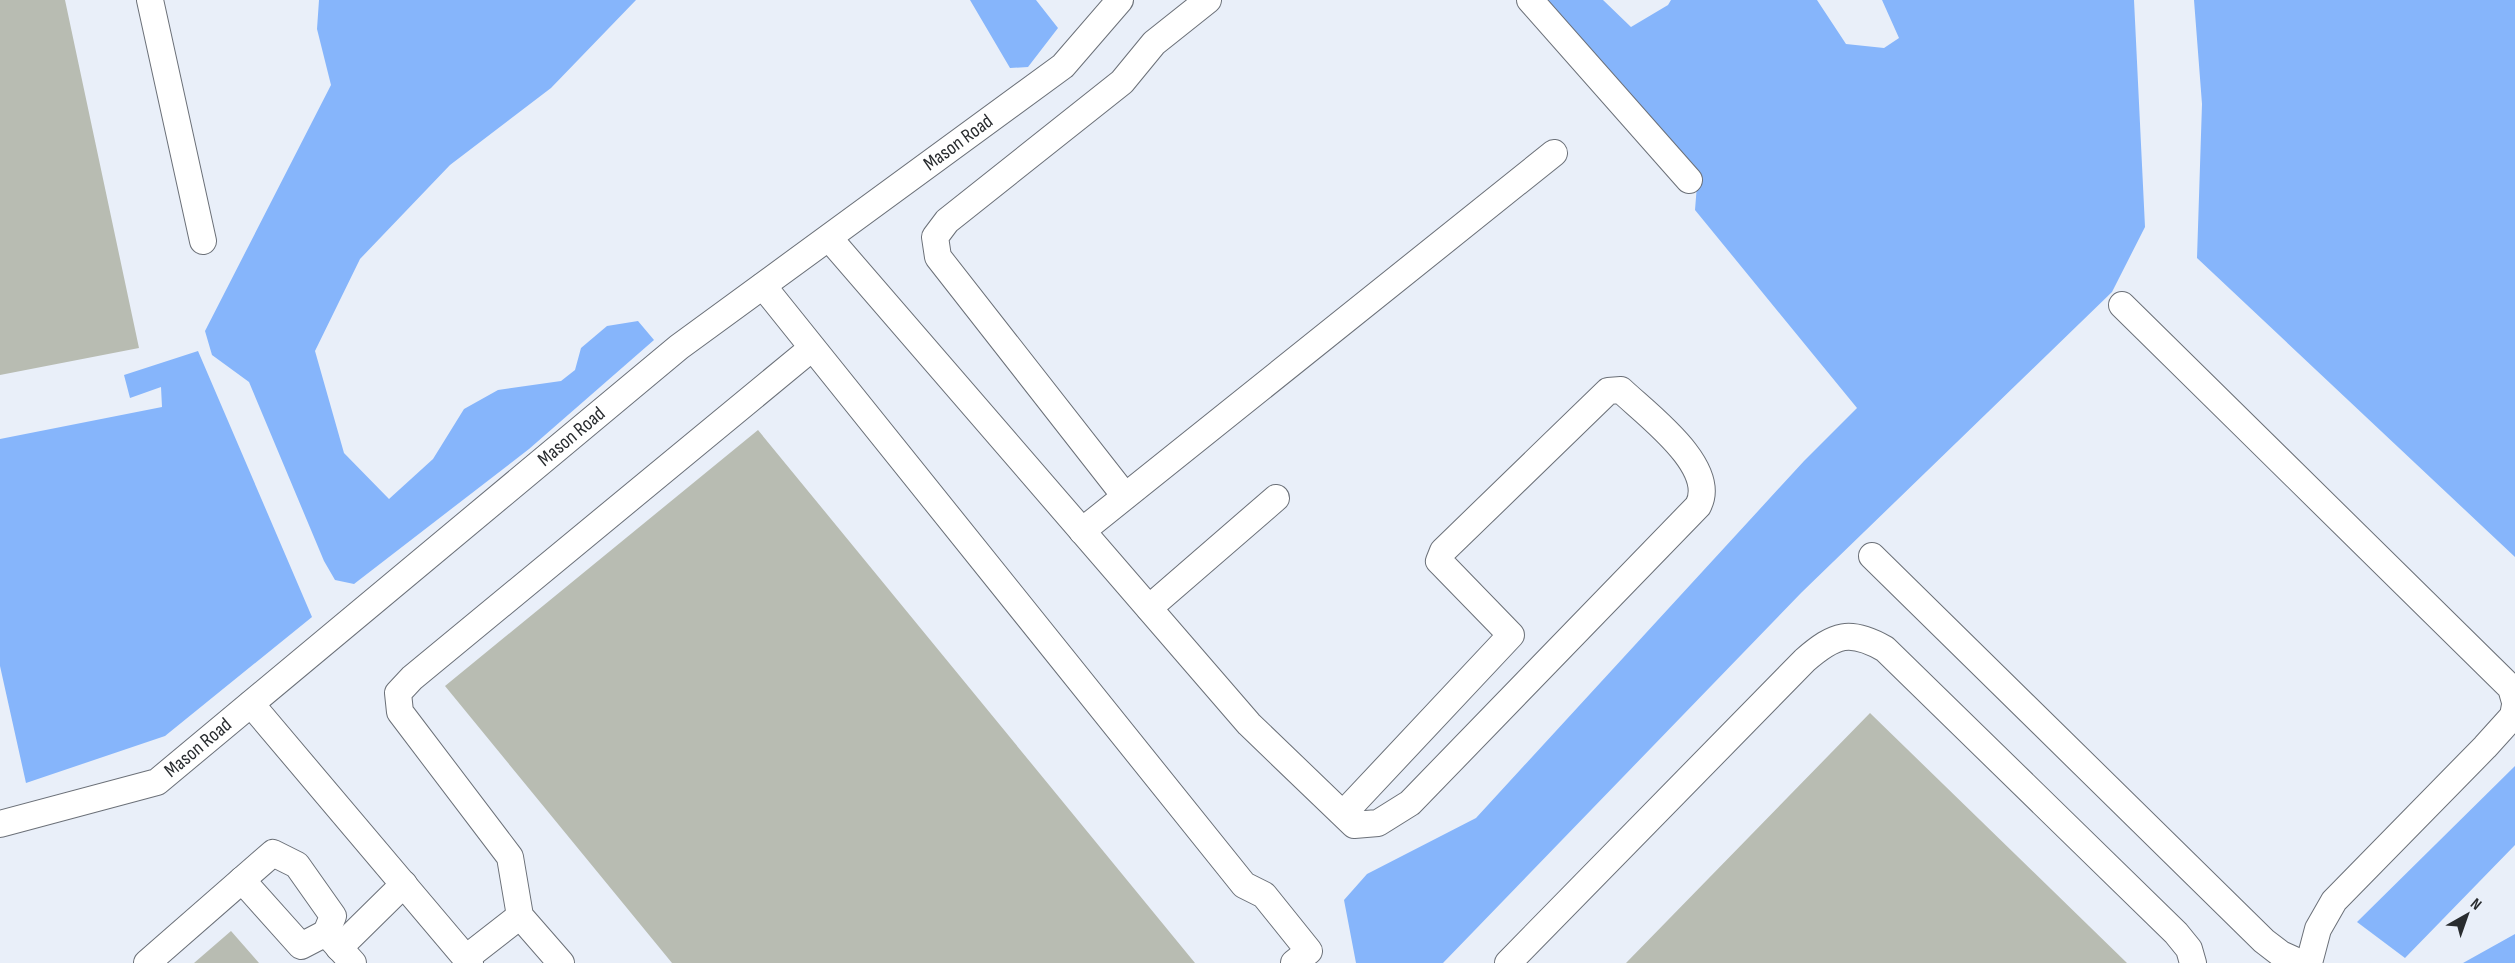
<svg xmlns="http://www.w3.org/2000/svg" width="2515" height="963" viewBox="0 0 2515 963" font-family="'Sofia Sans Condensed',sans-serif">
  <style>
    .forest { fill: #86b5fb }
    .building { fill: #b8bcb2 }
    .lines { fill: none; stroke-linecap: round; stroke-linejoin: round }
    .minor-casing { stroke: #6b7078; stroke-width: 28 }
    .minor { stroke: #fff; stroke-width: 26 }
    .labels { text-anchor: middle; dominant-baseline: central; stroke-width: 4.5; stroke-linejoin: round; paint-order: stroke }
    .street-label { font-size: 20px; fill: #292c2f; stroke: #e9eff9 }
  </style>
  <rect width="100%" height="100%" fill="#e9eff9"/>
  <path class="forest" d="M319 0H636L551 88 450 165 360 259 315 351 344 453 389 499 433 459 464 409 498 390 561 381 575 370 581 348 607 326 638 321 654 340 529 449 354 584 335 580 324 561 249 382 212 355 205 331 331 85 317 29Z
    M970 0H1036L1058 28 1028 67 1010 68Z
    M1543 0H1603L1631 27 1668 5 1671 0H1817L1846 44 1884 48 1899 38 1882 0H2134L2145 227 2112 292 1802 592 1443 963H1356L1344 900 1367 874 1476 818 1804 461 1857 408 1695 210 1698 172Z
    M2194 0H2515V557L2197 258 2202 104Z
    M198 351 312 617 165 736 26 783 0 666V439L162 407 161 387 130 398 124 375Z
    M2515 766V845L2405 958 2357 922Z
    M2515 934V963H2463Z"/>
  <path class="building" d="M0 0H65L139 348 0 375Z
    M758 430 1195 963H672L445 686Z
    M1870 713 2127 963H1626Z
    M231 931 259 963H194Z"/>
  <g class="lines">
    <defs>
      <g id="minor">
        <path d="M150 0 203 241"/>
        <path d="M1530 0 1689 180"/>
        <path d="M829 238 1249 724 1354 825 1378 823 1410 803 1698 506C1719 467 1646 414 1621 390L1608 391 1443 551 1439 561 1442 564 1511 635 1343 814"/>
        <path d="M763 286 1244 885 1264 895 1309 951 1294 963"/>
        <path d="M2122 305 2511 688 2515 702"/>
        <path d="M1125 496 938 257 935 237 947 221 1122 82 1154 43 1208 0"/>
        <path d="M1082 531 1554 153"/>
        <path d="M1872 556 2264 941 2281 954 2301 963"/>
        <path d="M1149 608 1276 498"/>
        <path d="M251 704 470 963"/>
        <path id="s1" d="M0 824 157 782 679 347 1063 66 1120 0"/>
        <path d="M242 880 301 946 326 933"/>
        <path d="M339 948 404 884"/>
        <path d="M466 958 520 916"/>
        <path d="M147 963 273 853 297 865 333 916 326 933 353 963"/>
        <path d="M561 963 520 916 510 857 400 712 398 693 412 678 812 348"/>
        <path d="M1508 963 1805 660C1835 634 1850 629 1885 649L2176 933 2189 949 2193 963"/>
        <path d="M2309 963 2318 929 2334 901 2485 747 2513 716 2515 705"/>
      </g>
    </defs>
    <use href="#minor" class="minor-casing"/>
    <use href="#minor" class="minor"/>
  </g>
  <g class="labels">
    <g class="street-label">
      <text stroke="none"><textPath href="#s1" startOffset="1188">Mason Road</textPath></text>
      <text stroke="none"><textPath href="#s1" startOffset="702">Mason Road</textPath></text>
      <text stroke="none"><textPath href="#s1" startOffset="216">Mason Road</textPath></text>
    </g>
  </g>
  <g transform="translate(2467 915) rotate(40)" stroke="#e9eff9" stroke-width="4.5" paint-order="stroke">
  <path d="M0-4.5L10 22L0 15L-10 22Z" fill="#292c2f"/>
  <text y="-9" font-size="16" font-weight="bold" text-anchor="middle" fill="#292c2f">N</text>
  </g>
</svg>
